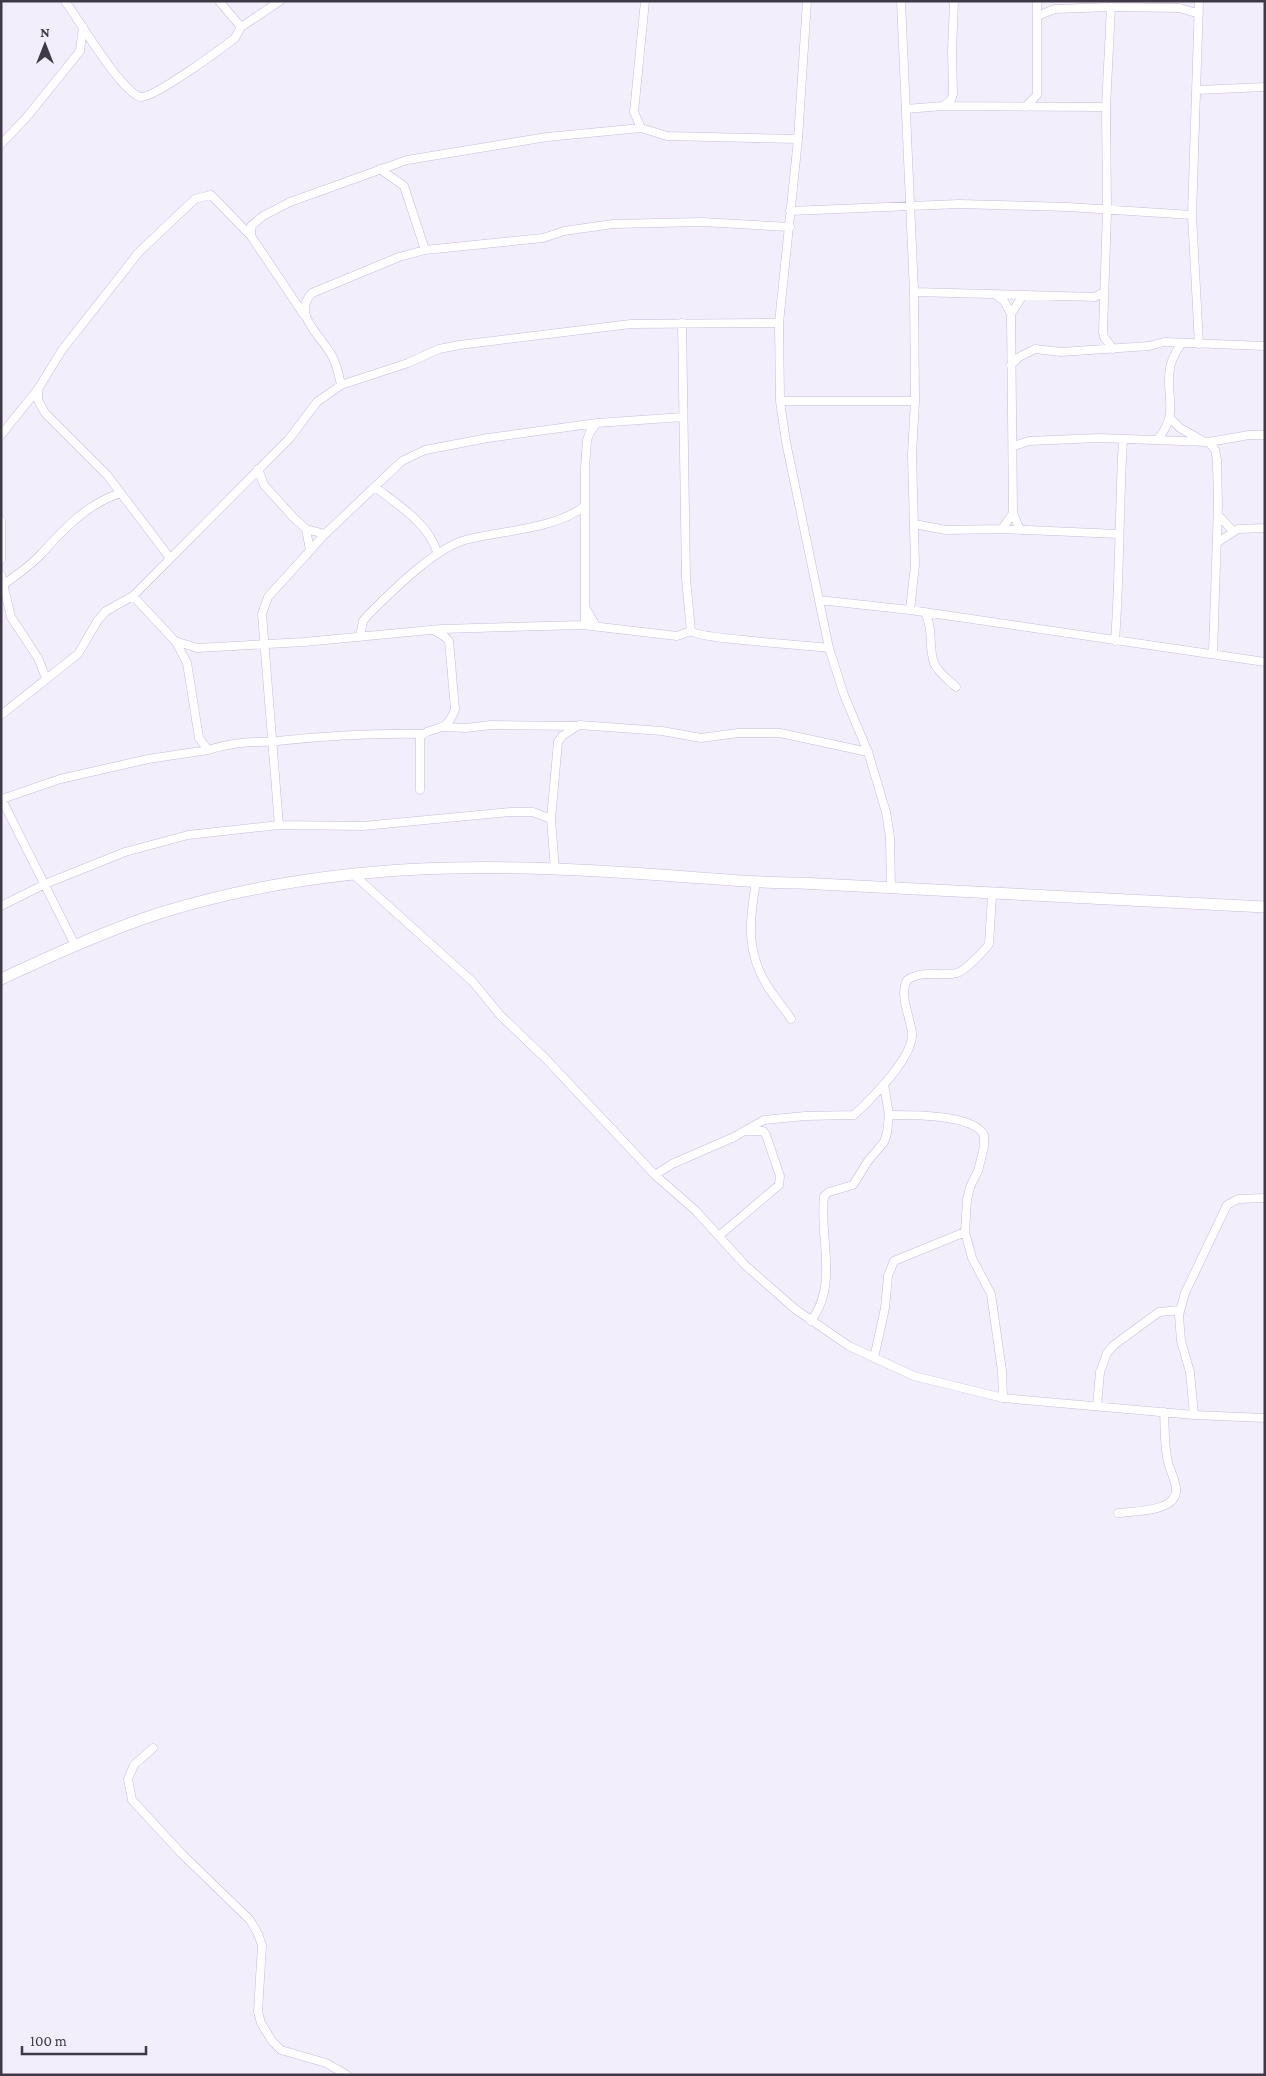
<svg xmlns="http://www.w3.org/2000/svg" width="1266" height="2076" viewBox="0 0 1266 2076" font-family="'Crimson Pro',serif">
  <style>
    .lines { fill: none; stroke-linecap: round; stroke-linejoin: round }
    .street-casing { stroke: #c8bbdc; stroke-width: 9 }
    .secondary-casing { stroke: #c8bbdc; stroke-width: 12 }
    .street { stroke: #fff; stroke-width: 8 }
    .secondary { stroke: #fff; stroke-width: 11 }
  </style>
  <rect width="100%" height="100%" fill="#f3eefb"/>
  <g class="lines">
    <defs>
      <path id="street" d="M65 1C78 18 122 94 141 97 154 98 221 49 235 38L241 27 219 1
        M645 1 634 112 641 128 667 136 798 139
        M807 1 798 139 779 323 780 401 786 442 829 648 844 695 868 752 886 812 890 837 891 889
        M901 1 914 292 915 401 912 454 915 565 910 610
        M1199 1 1192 215 1199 344
        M1111 7 1106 107 1107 211 1103 332 1104 337 1113 349
        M1037 16 1055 9 1111 7 1180 8 1199 14
        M241 27 280 1
        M1197 90 1265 87
        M943 106 951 100 953 94 952 51 954 1
        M1025 107 1037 95V1
        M906 109 943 106 1106 107
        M1 144 26 118 80 51 83 27
        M380 169 404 186 425 250
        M790 211 959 204 1068 207 1192 215
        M914 292 1095 297 1104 292
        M996 295 1004 301 1011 314
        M304 315 251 236V226L263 216 290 202 407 160 547 137 641 128
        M682 323 686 579 691 631C698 639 810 645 829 648
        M1011 365 1019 357 1035 349 1061 352 1149 346 1164 342 1265 346
        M341 385 408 363 439 349 459 345 631 324 779 323
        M38 389V400L45 413 107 475 170 558
        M780 401H915
        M1170 418 1180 428 1203 441
        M1 435 38 389 62 350 139 252 195 199 211 195 251 236
        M1158 439C1180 412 1165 398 1170 368 1171 359 1177 351 1181 343
        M1209 442 1215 450 1217 460 1218 505 1213 653
        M1014 446 1029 441 1098 438 1209 442 1249 435H1265
        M258 469 264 485 294 518 306 529 325 534 402 461 425 450 488 438 597 423
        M375 487C397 504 429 524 437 552
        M1013 513 1020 530
        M1218 515 1233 531
        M1 520V560
        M914 524 946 530 1002 529 1118 534
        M306 529 310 550
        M1002 529 1013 513 1011 314 1023 295
        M1218 542 1238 529 1265 528
        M1 575 11 617 38 658 46 678
        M3 585C16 575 31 566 42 553 66 527 86 505 120 493
        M133 596 175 641 197 648 304 642 441 629 583 625 677 636 691 631
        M819 600 910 610 1265 662
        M585 607 596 626
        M925 612C934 631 928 645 934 663 938 673 949 680 956 687
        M585 625V468L587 440 590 432 597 423 683 417
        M360 637 363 621 369 614C392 591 434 549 465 540 503 530 553 530 585 506
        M1115 641C1120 574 1119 507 1123 439
        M176 642 187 663 199 738 208 750C236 741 250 743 277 741 325 736 374 733 423 734
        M1 715 78 654 98 620 106 611 133 596 289 439 317 402 341 385C339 375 337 365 332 356 322 336 291 315 312 293L399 257 425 250 543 238 564 231 613 224 702 222 790 227
        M445 727 466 728 491 725 575 726
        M420 790V738C431 723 446 737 455 709L449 641 444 636 433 630
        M1 798 75 945
        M2 799 60 779 148 759 208 750
        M279 825 262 614 268 597 325 534
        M555 870 551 819 558 742 562 736 579 725 662 731 701 738 738 733H780L868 752
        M353 874 473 982 500 1015 547 1060 655 1175 696 1211 745 1265 795 1309 849 1346 914 1376 1003 1398 1194 1415 1265 1418
        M756 882C749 921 746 953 768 987 775 998 784 1008 791 1019
        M1 906 45 884 125 852 188 835 279 825 363 826 511 812H533L551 819
        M889 1115C912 1115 973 1114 984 1135V1147L978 1171 970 1187 967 1200 965 1232 972 1258 991 1294 1002 1371 1003 1398
        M655 1175 672 1164 734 1137 764 1120 805 1116 854 1115C871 1099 914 1057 912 1033 910 1016 899 996 907 980 924 969 939 977 957 973 965 971 984 951 989 944L992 895
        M720 1235 779 1185 780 1176 766 1135 763 1131H745
        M811 1321C839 1284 819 1238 824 1196L829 1192 853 1185 868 1161 884 1142 887 1133 889 1115 884 1084
        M874 1358 885 1308 888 1276 894 1261 965 1232
        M1097 1406 1100 1372 1107 1353 1114 1345 1159 1312 1180 1310
        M1194 1415 1190 1372 1181 1341 1179 1315 1185 1293 1227 1205 1238 1199 1265 1198
        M1118 1513C1134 1511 1179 1512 1176 1488 1175 1479 1170 1471 1168 1462 1164 1446 1165 1428 1164 1412
        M153 1748 134 1765 128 1779 132 1800 182 1854 250 1920 258 1934 262 1945 258 2012 261 2023 272 2041 281 2050 326 2063 347 2075"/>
      <path id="secondary" d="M1 979C53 955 105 931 160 913 254 884 354 870 452 868 521 866 592 870 661 875 707 878 753 883 800 883L1265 907"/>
    </defs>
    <use href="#street" class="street-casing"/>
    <use href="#secondary" class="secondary-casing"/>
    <use href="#street" class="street"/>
    <use href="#secondary" class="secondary"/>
  </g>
  <rect width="1266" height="2076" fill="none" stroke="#3f3947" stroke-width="5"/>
  <g transform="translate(45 45)" stroke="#f3eefb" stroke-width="4" paint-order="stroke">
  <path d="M0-4L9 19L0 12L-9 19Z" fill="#3f3947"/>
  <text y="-8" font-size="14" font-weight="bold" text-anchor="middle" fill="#3f3947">N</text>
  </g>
  <path d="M22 2046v8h124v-8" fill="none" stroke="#3f3947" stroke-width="2.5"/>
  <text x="30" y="2046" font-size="15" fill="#3f3947" stroke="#f3eefb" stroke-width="4" paint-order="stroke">100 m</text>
</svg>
